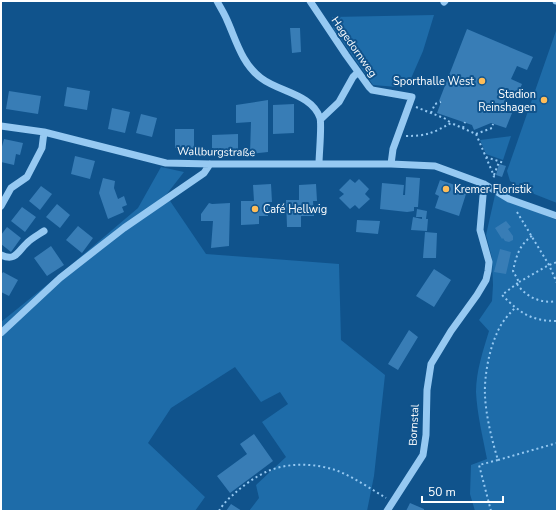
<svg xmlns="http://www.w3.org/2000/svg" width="558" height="512" viewBox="0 0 558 512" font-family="'Nunito Sans',sans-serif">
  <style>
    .green { fill: #1e6ca9 }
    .building { fill: #387db6 }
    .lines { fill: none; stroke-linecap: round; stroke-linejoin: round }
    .path { stroke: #96c9f2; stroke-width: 2; stroke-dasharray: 2 3; stroke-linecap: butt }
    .minor { stroke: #96c9f2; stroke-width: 7 }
    .poi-dot { fill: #ffbd58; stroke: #10538c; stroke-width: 1.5 }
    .labels { text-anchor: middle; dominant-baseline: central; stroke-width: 4; stroke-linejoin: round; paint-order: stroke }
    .street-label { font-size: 11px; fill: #fff; stroke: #10538c }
    .poi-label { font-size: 11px; fill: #fff; stroke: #10538c; text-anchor: end }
  </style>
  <rect width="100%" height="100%" fill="#10538c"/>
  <path class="green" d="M434 15 423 51 409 83 397 87 373 85 333 28 332 17Z
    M557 28V203L524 190 510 181 507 171Z
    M511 136 503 160 486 154 480 140Z
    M161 167 184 172 166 195 206 254 339 264 341 340 385 375 374 476 367 511H249L259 498 256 485 286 457 262 422 288 404 280 392 261 402 235 367 171 408 148 443 205 497 195 511H1V322L58 276 138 208Z
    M495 195 557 220V511H475L470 494 471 465 487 459C483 438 477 414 476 392 476 371 483 351 489 331L479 320 492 301 493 285 492 258 486 235Z"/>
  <path class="building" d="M290 28H300L301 52 292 53Z
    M467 29 533 57 527 70 517 66 511 79 522 84 516 98 507 95 501 109 512 113 506 128 491 123 474 130 472 125 437 113 441 102 439 101Z
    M67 87 90 91 87 110 64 106Z
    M9 91 41 96 38 114 6 109Z
    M268 100V152L250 154 251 122 236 123V105Z
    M294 104V133L273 134V105Z
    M112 108 130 112 125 133 108 129Z
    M141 114 157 118 152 137 136 133Z
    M175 129H194V148H175Z
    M238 134V150L212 151V135Z
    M4 139 23 143 20 155 16 154 14 165 1 162V150Z
    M75 156 95 161 90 179 71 174Z
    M499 164 506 166 502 177 496 175Z
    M406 177 420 178 418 207H414V211L407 212 380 209 382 183 404 185 403 195H405Z
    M103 178 115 181 114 188 118 199 124 196 127 205 122 207 124 212 108 219 99 193Z
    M350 179 355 183 359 179 369 189 365 194 370 199 359 209 355 205 350 209 339 198 344 194 339 190Z
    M440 180 455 185 454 190 466 194 459 216 435 208 439 196 435 194Z
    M271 184 272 202H268V216H259V224L241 225V201H254L253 185Z
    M316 184 317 201H313L314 216H301V227H287L286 200H299V185Z
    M41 186 52 194 40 210 29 201Z
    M209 203 212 204 230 203 229 246 211 248 213 221H201V214Z
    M57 204 70 215 60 228 46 217Z
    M22 207 36 217 25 232 11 221Z
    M417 209 427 211 426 219H428L427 231 411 230 413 217 422 219V217H416Z
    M357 220 380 221 378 234 356 232Z
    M506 221 511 227 508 229 513 236V240L509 242 505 241 503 238 502 239 495 228Z
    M78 226 93 238 82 253 66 240Z
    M7 227 21 238 11 252 1 244V235Z
    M425 232 437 233 436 258H423Z
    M51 246 64 265 47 276 34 258Z
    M500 249 511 252 506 274 494 272Z
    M434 269 451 280 434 307 416 296Z
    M3 272 18 280 9 296 1 292V275Z
    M409 330 418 337 398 370 388 364Z
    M254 434 273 461 230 493 217 476 247 454 240 444Z
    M410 503 424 509V511H406Z
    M231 504 242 511H226Z"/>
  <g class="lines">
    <path class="path" d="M416 107 446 119 451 123
      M431 113 435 104 441 102
      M463 128 465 122
      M476 134 492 128 493 124
      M406 136C427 136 433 133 451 123L476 134 494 176 493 179
      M486 157 504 163
      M494 175 499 162
      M517 212 549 265 557 283
      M532 236C519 245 516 257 513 271L519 282 502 295C520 313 531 321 557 321
      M519 282 549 265 557 262
      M517 284C526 297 541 304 557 301
      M498 460 557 443
      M219 511C223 504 229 498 235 493 244 485 255 477 266 472 287 462 316 463 338 471 355 478 371 489 386 498
      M491 511 479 465 498 460C492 441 486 416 485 396 484 377 489 350 497 333 501 323 508 315 515 308"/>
    <path class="minor" d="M217 1C220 7 224 13 227 20 236 40 242 64 261 78 279 92 312 94 320 118 322 125 319 154 319 164
      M310 1 346 55 369 87 372 90 412 97 393 149 391 164
      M556 1H557
      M444 2 445 1
      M321 119 339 102 353 77 358 72
      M1 126 44 132 166 163 210 164H391L435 166 484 184 509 199 557 216
      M1 206 11 188 27 177 42 148 44 132
      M1 255C16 262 18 251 27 243 32 238 38 235 44 231
      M1 333 60 278 97 249 124 228 204 173 210 164
      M387 511 423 455 426 435 427 390 431 364 451 331 477 295 486 280 488 271 489 262 480 230 484 184"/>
  </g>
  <g class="poi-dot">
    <circle cx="482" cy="81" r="4"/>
    <circle cx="544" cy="100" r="4"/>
    <circle cx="446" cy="189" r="4"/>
    <circle cx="255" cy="209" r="4"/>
  </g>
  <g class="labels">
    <g class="street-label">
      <text transform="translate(354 47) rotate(55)">Hagedornweg</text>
      <text transform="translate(216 152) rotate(1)">Wallburgstraße</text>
      <text transform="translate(414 425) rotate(-87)">Bornstal</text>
    </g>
    <g class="poi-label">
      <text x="474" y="81">Sporthalle West</text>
      <text x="536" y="94">Stadion<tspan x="536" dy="13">Reinshagen</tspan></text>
      <text x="454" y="189" text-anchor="start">Kremer Floristik</text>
      <text x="263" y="209" text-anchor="start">Café Hellwig</text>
    </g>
  </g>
  <rect width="558" height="512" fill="none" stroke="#ffffff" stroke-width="4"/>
  <path d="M422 496v6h81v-6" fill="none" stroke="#ffffff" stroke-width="2"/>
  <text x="428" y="496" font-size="12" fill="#ffffff" stroke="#10538c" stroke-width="3" paint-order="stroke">50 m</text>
</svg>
